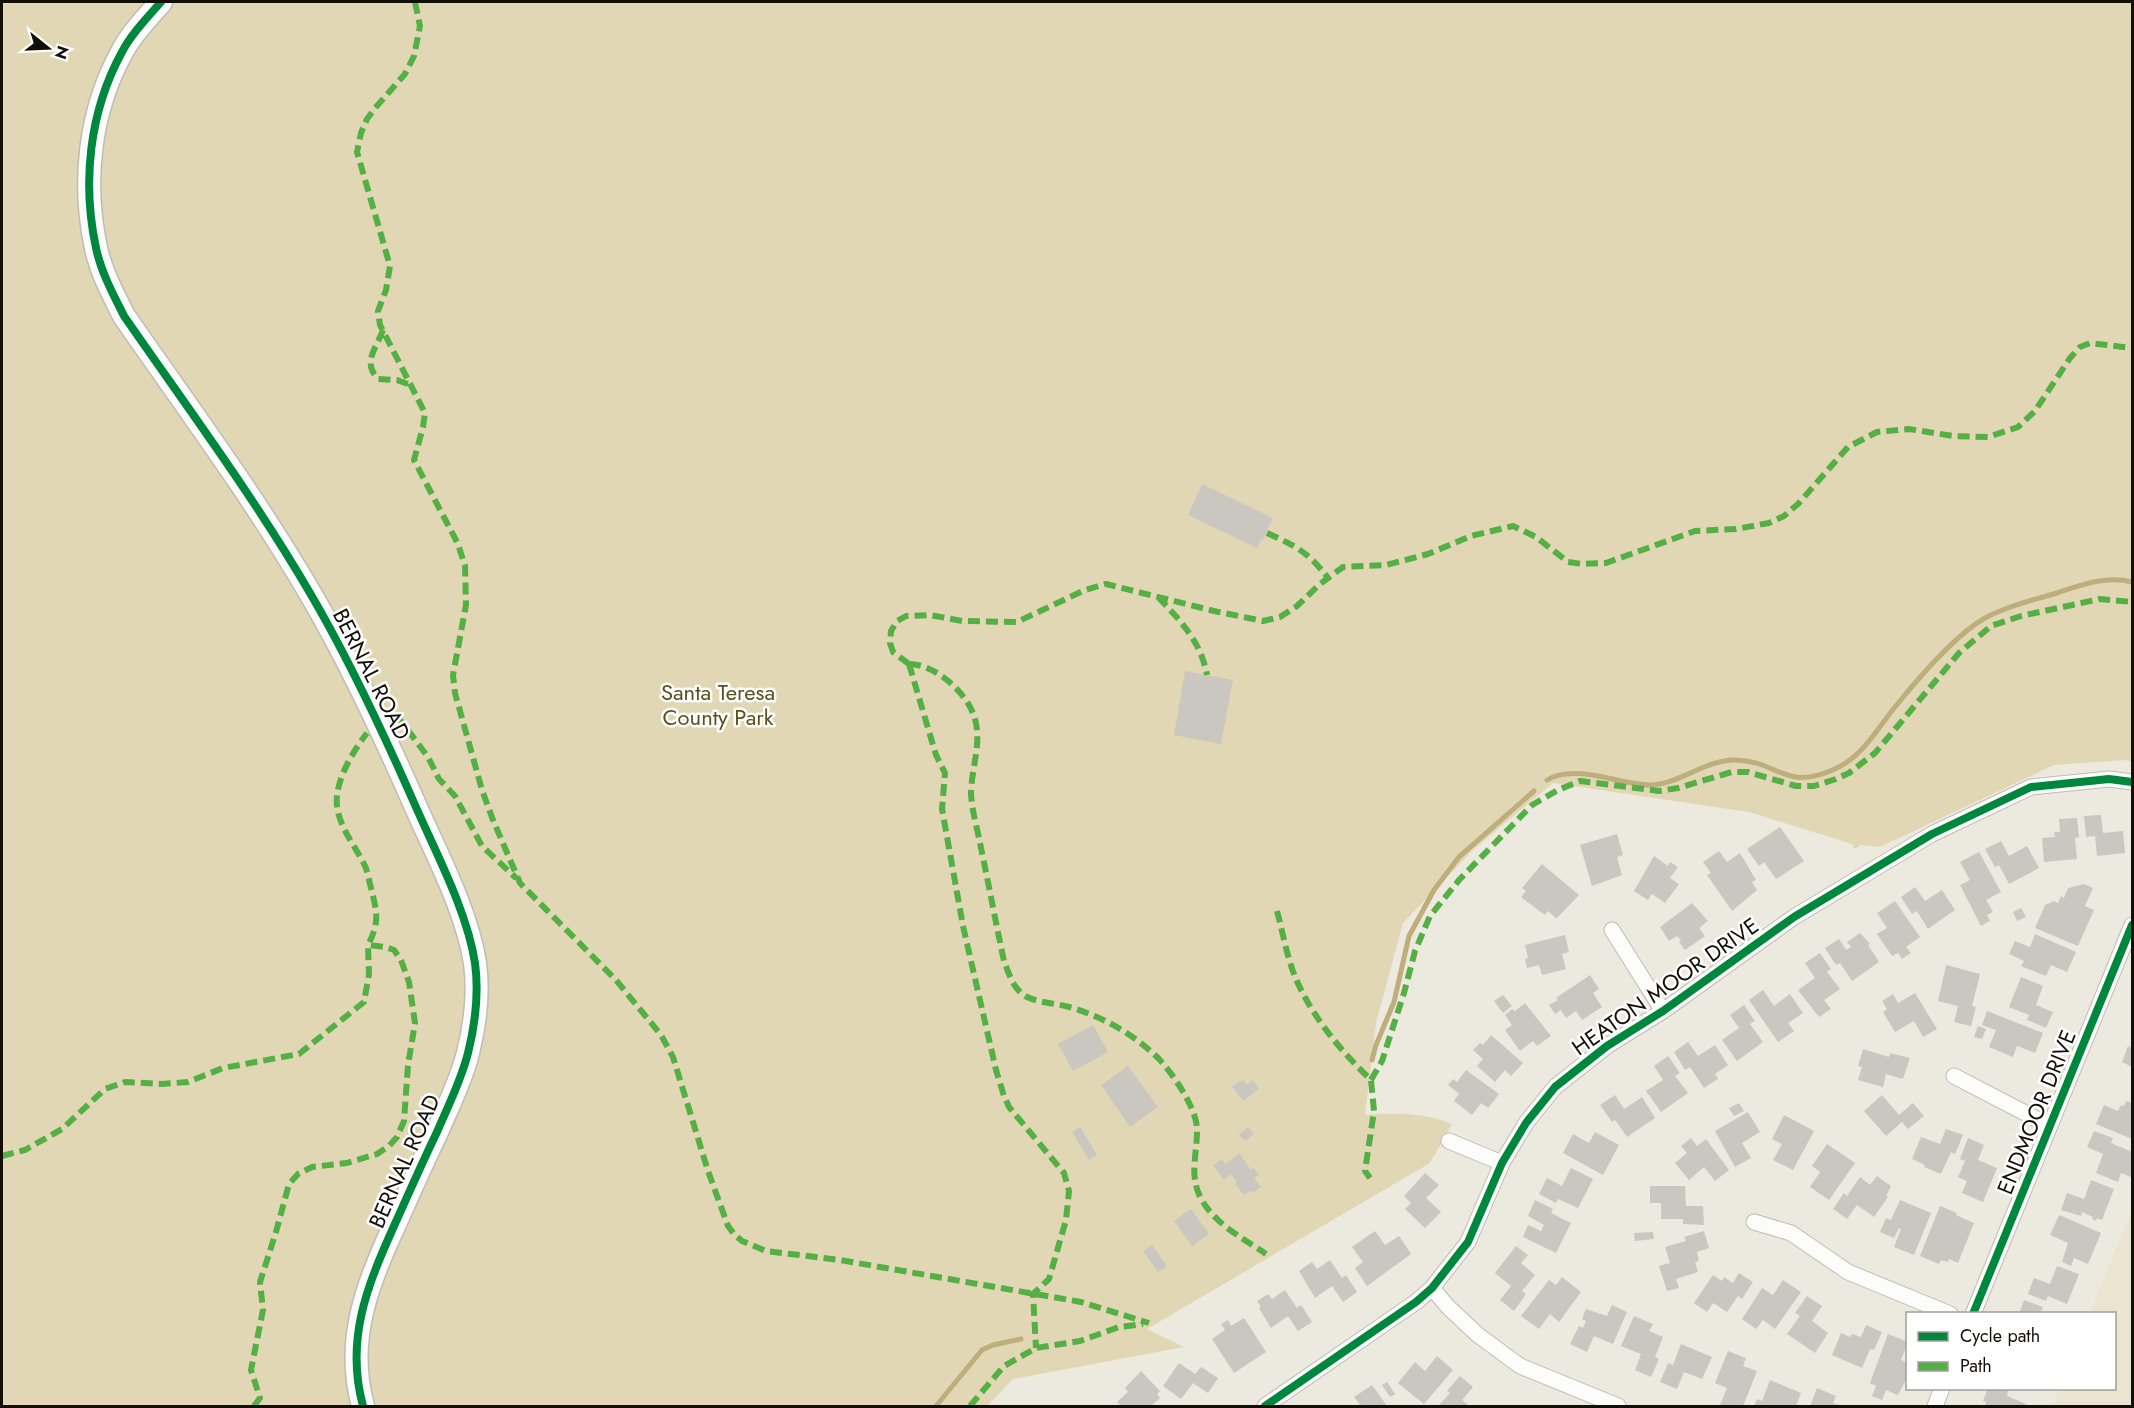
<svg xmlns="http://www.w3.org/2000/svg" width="2134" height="1408" viewBox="0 0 2134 1408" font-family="Jost,sans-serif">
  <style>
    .built { fill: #eae4d1 }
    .green { fill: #e2d7b4 }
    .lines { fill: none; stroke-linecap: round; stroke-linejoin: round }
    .stream { stroke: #bdae7c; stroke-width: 5 }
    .building { fill: #c9c7bf }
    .street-casing { stroke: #bebcb4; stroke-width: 17 }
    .secondary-casing { stroke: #bebcb4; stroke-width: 25 }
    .street { stroke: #fcfcfa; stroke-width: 15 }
    .secondary { stroke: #fcfcfa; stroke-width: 22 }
    .quiet { stroke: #54b044; stroke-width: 6; stroke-dasharray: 12 6; stroke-linecap: butt }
    .cycleway-casing { stroke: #fff; stroke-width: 11 }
    .cycleway { stroke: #00873e; stroke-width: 8 }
    .labels { text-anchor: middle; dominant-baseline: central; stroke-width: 5; stroke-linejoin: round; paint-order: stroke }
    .street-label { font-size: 22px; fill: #110f08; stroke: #fff }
    .park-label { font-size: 22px; fill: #5d4e1b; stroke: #fff }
  </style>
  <rect width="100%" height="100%" fill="#ece9df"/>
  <path class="built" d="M2132 1210V1406H2052L2060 1389 2114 1388V1314L2090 1313Z"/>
  <path class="green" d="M2 2H2132V762L2126 760 2054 765 1880 847 1861 845 1854 849 1852 844 1749 812 1553 783 1473 850 1403 923 1376 1023 1365 1115C1396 1113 1422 1112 1452 1124L1430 1163 1147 1329 1184 1347 1013 1379 987 1406H2Z"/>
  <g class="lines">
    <path class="stream" d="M1547 780C1574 763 1618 784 1649 785 1679 785 1704 760 1735 760 1781 761 1785 794 1839 767 1864 754 1878 728 1895 707 1916 681 1955 635 1985 618 2007 606 2033 600 2057 593 2081 585 2107 575 2132 582
      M1372 1060 1376 1045 1394 1002 1409 936 1434 890 1459 857 1534 791
      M936 1406 982 1350 993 1345 1021 1339"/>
  </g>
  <path class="building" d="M1202 484 1273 518 1263 540 1261 539 1257 548 1188 515Z
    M1185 671 1233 680 1221 744 1174 735Z
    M2101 815 2103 833 2123 831 2125 853 2097 856 2095 836 2086 837 2084 816Z
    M2077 818 2079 837 2075 838 2077 859 2044 862 2042 838 2055 837 2054 832H2060L2059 819Z
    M1780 827 1804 861 1776 879 1764 862 1759 866 1747 849Z
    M1617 834 1623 855 1617 857 1622 875 1592 886 1580 845Z
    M2001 841 2009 856 2027 846 2039 868 2009 884 1999 865 1995 867 1985 849Z
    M1719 851 1727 862 1740 853 1756 880 1752 882 1757 890 1732 911 1707 875 1711 873 1703 862Z
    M1979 852 2001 892 1986 900 1993 912 1987 915 1990 921 1981 926 1960 885 1970 880 1960 862Z
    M1654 856 1668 866 1670 862 1678 867 1670 878 1679 884 1665 903 1652 894 1648 900 1634 891Z
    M1542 864 1579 895 1558 917 1556 918 1548 911 1545 915 1521 897 1526 891 1522 888Z
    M2084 884 2093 888 2085 906 2094 910 2078 946 2035 928 2045 905 2054 901 2058 903 2061 896 2064 898 2068 888Z
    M1915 887 1925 901 1942 890 1955 910 1928 929 1917 911 1912 914 1901 897Z
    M1895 901 1920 937 1906 947 1911 953 1902 959 1898 953 1892 956 1877 934 1887 928 1877 913Z
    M1692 903 1708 921 1699 928 1705 936 1685 950 1679 942 1681 940 1677 936 1669 941 1660 927Z
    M2021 908 2026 917 2017 921 2013 912Z
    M1860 933 1870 944 1868 945 1879 962 1852 981 1840 963 1836 965 1825 948 1839 939 1846 950 1851 947 1847 942Z
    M2035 934 2076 952 2067 972 2051 965 2046 976 2021 966 2024 961 2009 954 2015 941 2030 947Z
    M1565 935 1569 952 1562 954 1566 969 1542 975 1539 965 1527 968 1525 959 1528 958 1525 945Z
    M1820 953 1831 969 1827 972 1840 989 1824 1000 1831 1009 1819 1017 1798 990 1815 978 1805 963Z
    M1946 965 1980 974 1972 1006 1976 1007 1971 1026 1954 1022 1958 1006 1938 1001Z
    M1590 975 1599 989 1593 993 1602 1007 1582 1020 1576 1011 1566 1018 1561 1010 1555 1014 1549 1005 1558 1000 1556 998Z
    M2021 977 2043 986 2036 1005 2053 1012 2046 1028 2027 1020 2029 1015 2009 1007Z
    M1763 990 1774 1006 1790 994 1803 1013 1788 1023 1794 1031 1778 1042 1749 1000Z
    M1915 993 1937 1029 1923 1037 1914 1021 1895 1032 1883 1012 1887 1009 1882 1001 1893 994 1898 1003Z
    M1503 995 1512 1006 1503 1013 1494 1001Z
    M1525 1003 1551 1036 1537 1046 1533 1041 1520 1051 1505 1030 1512 1025 1505 1015 1512 1009 1515 1011Z
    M1744 1005 1755 1021 1750 1024 1763 1042 1737 1061 1722 1040 1739 1028 1730 1015Z
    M1987 1011 2043 1033 2035 1053 2017 1046 2013 1057 1989 1047 1996 1030 1982 1025Z
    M1093 1025 1108 1052 1073 1071 1058 1044Z
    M1978 1026 1986 1029 1982 1039 1974 1037Z
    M1491 1035 1523 1063 1511 1076 1505 1070 1495 1082 1477 1066 1483 1059 1473 1050 1480 1043 1483 1045Z
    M1688 1042 1698 1056 1715 1045 1728 1065 1715 1074 1718 1079 1704 1088 1690 1067 1685 1070 1674 1052Z
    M2128 1046 2132 1048V1067L2122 1062Z
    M1863 1049 1889 1057 1890 1053 1910 1058 1903 1079 1886 1074 1883 1087 1858 1080 1862 1067 1858 1066Z
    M1668 1056 1680 1073 1675 1076 1688 1093 1661 1112 1646 1091 1663 1080 1654 1066Z
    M1128 1066 1158 1107 1130 1127 1101 1085Z
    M1466 1070 1499 1094 1488 1108 1481 1103 1472 1115 1454 1101 1459 1094 1448 1085 1453 1079 1457 1082Z
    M1243 1080 1247 1085 1252 1080 1259 1089 1243 1101 1232 1086Z
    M1615 1095 1624 1109 1642 1097 1655 1118 1627 1137 1615 1120 1612 1122 1600 1105Z
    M1882 1095 1899 1115 1913 1103 1924 1116 1908 1129 1902 1122 1886 1136 1864 1111Z
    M2126 1101 2132 1103V1139L2096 1124 2104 1105 2118 1111 2121 1105 2124 1106Z
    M1739 1103 1744 1111 1734 1116 1729 1108Z
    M1748 1112 1760 1132 1742 1143 1751 1158 1735 1167 1715 1131Z
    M1784 1115 1814 1131 1793 1170 1773 1160 1782 1144 1772 1139Z
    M1080 1127 1097 1155 1089 1160 1072 1132Z
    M1248 1127 1254 1134 1245 1141 1239 1135Z
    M1946 1129 1963 1135 1955 1154 1951 1152 1941 1174 1924 1167 1925 1165 1912 1159 1921 1137 1940 1144Z
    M2094 1131 2113 1138 2111 1143 2132 1152 2131 1177 2121 1173 2118 1182 2096 1173 2103 1154 2087 1147Z
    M1595 1132 1619 1145 1603 1175 1563 1153 1573 1134 1589 1143Z
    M1691 1138 1697 1146 1706 1139 1729 1170 1715 1181 1704 1167 1689 1180 1675 1163 1687 1153 1681 1146Z
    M1968 1138 1984 1145 1978 1160 1997 1168 1983 1202 1962 1193 1967 1181 1958 1177 1965 1161 1960 1159Z
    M1827 1144 1855 1163 1829 1200 1810 1187 1820 1172 1812 1166Z
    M1239 1153 1251 1170 1254 1168 1259 1175 1254 1178 1261 1187 1252 1193 1250 1191 1244 1195 1235 1184 1237 1182 1231 1174 1224 1180 1213 1165 1222 1159 1225 1164Z
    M1571 1168 1593 1179 1578 1208 1558 1199 1556 1203 1539 1194 1547 1178 1562 1186Z
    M1425 1173 1439 1185 1426 1198 1441 1212 1425 1228 1405 1209 1411 1203 1404 1196Z
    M1877 1176 1891 1186 1886 1196 1888 1197 1874 1217 1857 1205 1847 1219 1833 1209 1844 1193 1847 1196 1860 1177 1870 1185Z
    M2091 1180 2114 1189 2102 1220 2097 1218 2096 1221 2092 1219 2093 1217 2082 1212 2081 1216 2061 1210 2067 1193 2084 1199Z
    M1650 1186H1685L1686 1206H1703L1704 1225 1683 1224V1219H1661V1203H1650Z
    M1535 1200 1553 1209 1551 1213 1571 1223 1556 1253 1523 1237 1528 1225 1541 1231 1544 1225 1528 1216Z
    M1900 1200 1931 1213 1914 1255 1894 1247 1901 1229 1899 1228 1894 1238 1880 1232 1886 1218 1891 1220Z
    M1940 1206 1957 1213 1956 1215 1974 1223 1958 1263 1949 1259 1948 1262 1941 1260 1939 1264 1920 1256Z
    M1191 1209 1209 1234 1192 1246 1174 1221Z
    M2059 1215 2101 1233 2088 1264 2074 1258 2071 1266 2062 1262 2068 1243 2050 1235Z
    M1375 1231 1385 1245 1399 1236 1411 1254 1367 1286 1355 1268 1363 1262 1352 1247Z
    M1704 1231 1709 1248 1697 1252 1699 1261 1695 1262 1698 1272 1676 1279 1679 1288 1667 1291 1659 1266 1670 1263 1665 1247 1686 1241 1684 1237Z
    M1653 1232 1654 1239 1635 1241 1634 1233Z
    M1152 1245 1167 1266 1158 1272 1143 1251Z
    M1516 1246 1528 1255 1521 1263 1535 1275 1522 1291 1526 1294 1514 1311 1500 1300 1511 1286 1495 1273Z
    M1330 1260 1342 1278 1346 1275 1357 1292 1343 1302 1332 1286 1315 1298 1299 1271 1312 1262 1317 1269Z
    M2057 1266 2079 1274 2067 1304 2048 1296 2046 1301 2028 1294 2034 1278 2050 1284Z
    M1739 1273 1753 1282 1742 1299 1738 1296 1727 1312 1713 1303 1707 1312 1694 1303 1713 1275 1722 1281 1724 1277 1733 1283Z
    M1562 1277 1581 1292 1559 1322 1550 1314 1539 1329 1521 1316 1549 1280 1556 1285Z
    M1783 1280 1801 1292 1775 1329 1763 1320 1756 1329 1742 1319 1762 1288 1773 1295Z
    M1285 1290 1297 1308 1301 1305 1312 1322 1298 1331 1288 1316 1271 1328 1259 1308 1261 1307 1257 1301 1268 1294 1272 1299Z
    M1807 1296 1822 1306 1812 1321 1828 1333 1815 1353 1787 1334 1800 1316 1795 1313Z
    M2024 1300 2043 1307 2041 1311 2047 1314H2019Z
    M1612 1305 1627 1312 1613 1344 1594 1336 1587 1352 1570 1344 1579 1326 1583 1328 1586 1321 1582 1319 1586 1309 1607 1316Z
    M1634 1316 1653 1324 1649 1331 1663 1337 1655 1357 1659 1359 1651 1377 1635 1370 1641 1354 1621 1346Z
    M1244 1318 1266 1352 1234 1373 1212 1339 1225 1330 1221 1324 1228 1320 1231 1326Z
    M1866 1325 1882 1332 1874 1350 1870 1349 1862 1368 1832 1355 1841 1333 1850 1337 1852 1334 1861 1337Z
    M1888 1334 1908 1342 1901 1360 1908 1363V1376L1898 1395 1886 1390 1882 1400 1872 1396 1876 1386 1870 1383Z
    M1681 1344 1712 1357 1702 1379 1684 1372 1677 1389 1660 1382 1668 1363 1673 1365Z
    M1728 1351 1746 1358 1743 1366 1757 1371 1743 1406 1720 1405 1727 1388 1715 1383Z
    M1437 1356 1453 1370 1424 1404 1398 1383 1415 1362 1425 1371Z
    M1179 1363 1195 1374 1201 1367 1218 1378 1208 1393 1193 1383 1181 1399 1163 1386Z
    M1141 1371 1160 1391 1157 1394 1160 1398 1151 1406H1121L1117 1402 1128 1392 1125 1388Z
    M1460 1376 1473 1387 1462 1400 1469 1406H1438L1450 1393 1447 1391Z
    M1770 1380 1801 1393 1796 1406H1754L1757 1399 1762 1401Z
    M1387 1382 1395 1394 1390 1397 1382 1385Z
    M1372 1385 1387 1406H1361L1354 1397Z
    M1817 1388 1836 1396 1833 1403 1843 1406H1810Z
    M1988 1388H2001L2008 1391 2007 1396 2026 1404 2025 1406H1985L1986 1402 1983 1401Z"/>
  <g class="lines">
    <defs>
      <path id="street" d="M1612 930 1663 1011
        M1954 1076 2050 1126
        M1449 1141 1502 1163
        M1754 1222 1791 1233 1848 1272 1950 1314
        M1432 1288 1448 1307 1478 1335 1520 1366 1618 1406
        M1973 1314 2132 925
        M1265 1406 1416 1302 1432 1288 1468 1242 1502 1163 1526 1123 1555 1087 1607 1046 1663 1011 1794 917 1932 834 2031 787 2109 779 2132 782
        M1935 1406 1942 1388"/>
      <path id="secondary" d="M161 2C148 17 131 34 122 52 89 112 82 183 96 248 101 272 113 294 124 316 187 407 254 497 310 593 350 661 383 732 415 805 436 853 467 911 475 963 479 993 475 1025 468 1053 461 1081 448 1106 437 1132 422 1163 408 1195 394 1226 367 1286 345 1340 363 1406"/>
    </defs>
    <use href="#street" class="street-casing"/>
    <use href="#secondary" class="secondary-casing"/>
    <use href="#street" class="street"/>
    <use href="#secondary" class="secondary"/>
    <path class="quiet" d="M415 2 420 26 414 56 405 74 376 107 367 119 361 133 357 152 390 266 386 290 378 311 380 325 425 413 423 427 414 460 458 544 465 566 466 605 453 675 455 693 482 790 493 820 520 883 616 980 661 1035 673 1057 708 1171 728 1226 734 1234 742 1241 766 1251 840 1260 1081 1302 1149 1323
      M383 330C376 349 362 362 378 379L397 380 413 386
      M1267 533C1296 546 1308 552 1328 578
      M1158 597C1181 621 1201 642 1207 675
      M909 664 893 652 890 643 891 631 897 621 906 616 930 615 962 621 1017 622 1085 590 1106 584 1214 611 1263 621 1280 617 1297 606 1320 584 1343 567 1386 565 1428 554 1471 536 1513 526 1536 537 1568 562 1583 564 1606 563 1695 531 1736 529 1769 523 1784 516 1798 504 1848 447 1877 432 1909 429 1953 436 1988 437 2018 427 2035 411 2070 358 2080 347 2090 343 2132 348
      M909 664C935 664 966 692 974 716 983 741 971 769 971 794 972 812 978 831 981 848 989 886 996 924 1004 961 1009 974 1013 988 1025 996 1038 1003 1055 1003 1069 1007 1102 1016 1135 1035 1159 1059 1173 1074 1198 1110 1197 1131 1197 1156 1188 1178 1203 1202 1217 1225 1244 1239 1266 1254
      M909 664 936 755 945 773 942 809 963 926 996 1070 1004 1096 1009 1107 1064 1173 1069 1191 1066 1220 1049 1279 1033 1294 1036 1348
      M394 721H401L428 757 439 779 455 796 482 846 516 878
      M1277 911C1283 933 1287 958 1296 979 1313 1018 1341 1051 1371 1080L1374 1111 1365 1171 1370 1178
      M1371 1080 1382 1061 1404 993 1415 951 1430 916 1459 880 1532 805 1558 790 1580 781 1659 791 1678 788 1732 772H1748L1796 786H1814L1836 779 1849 773 1875 753 1959 653 1991 626 2021 616 2100 599 2132 602
      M2 1156 25 1150 62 1129 105 1089 125 1082 162 1084 188 1082 223 1068 299 1054 364 1002 369 974 368 945
      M254 1406 260 1398 251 1370 263 1310 260 1282 276 1232 289 1184 298 1174 312 1167 347 1163 377 1154 389 1146 397 1137 404 1121 408 1065 415 1023 409 982 401 960 394 950 385 947 368 945C380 922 377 912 371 888 369 881 368 873 365 866 354 843 334 822 337 795 340 773 354 750 367 733
      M970 1406 1004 1366 1036 1348 1080 1341 1119 1327 1143 1324"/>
    <defs>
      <path id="cycleway" d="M161 2C148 17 131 34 122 52 89 112 82 183 96 248 101 272 113 294 124 316 187 407 254 497 310 593 350 661 383 732 415 805 436 853 467 911 475 963 479 993 475 1025 468 1053 461 1081 448 1106 437 1132 422 1163 408 1195 394 1226 367 1286 345 1340 363 1406
        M1973 1314 2132 925
        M1265 1406 1416 1302 1432 1288 1468 1242 1502 1163 1526 1123 1555 1087 1607 1046 1663 1011 1794 917 1932 834 2031 787 2109 779 2132 782"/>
    </defs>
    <use href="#cycleway" class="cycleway-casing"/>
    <use href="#cycleway" class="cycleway"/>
  </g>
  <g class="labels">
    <g class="street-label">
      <text transform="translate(372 674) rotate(63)">BERNAL ROAD</text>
      <text transform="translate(1665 986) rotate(-35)">HEATON MOOR DRIVE</text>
      <text transform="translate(2036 1112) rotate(-68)">ENDMOOR DRIVE</text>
      <text transform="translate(404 1161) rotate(-66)">BERNAL ROAD</text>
    </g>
    <g class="park-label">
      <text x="718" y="692">Santa Teresa<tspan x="718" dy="25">County Park</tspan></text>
    </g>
  </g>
  <rect width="2134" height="1408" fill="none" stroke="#110f08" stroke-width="6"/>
  <rect x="1906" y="1312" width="210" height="78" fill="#ffffff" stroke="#a09f9c" stroke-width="1.5"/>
  <rect x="1918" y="1332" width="30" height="9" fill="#00873e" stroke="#a09f9c" stroke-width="1.5"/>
  <text x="1960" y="1342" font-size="18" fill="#110f08">Cycle path</text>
  <rect x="1918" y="1362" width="30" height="9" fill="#54b044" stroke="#a09f9c" stroke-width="1.5"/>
  <text x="1960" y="1372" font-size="18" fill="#110f08">Path</text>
  <g transform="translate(48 48) rotate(108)" stroke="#ffffff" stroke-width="4.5" paint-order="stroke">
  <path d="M0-4.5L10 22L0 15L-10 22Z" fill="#110f08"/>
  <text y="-9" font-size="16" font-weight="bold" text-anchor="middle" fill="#110f08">N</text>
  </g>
</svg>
